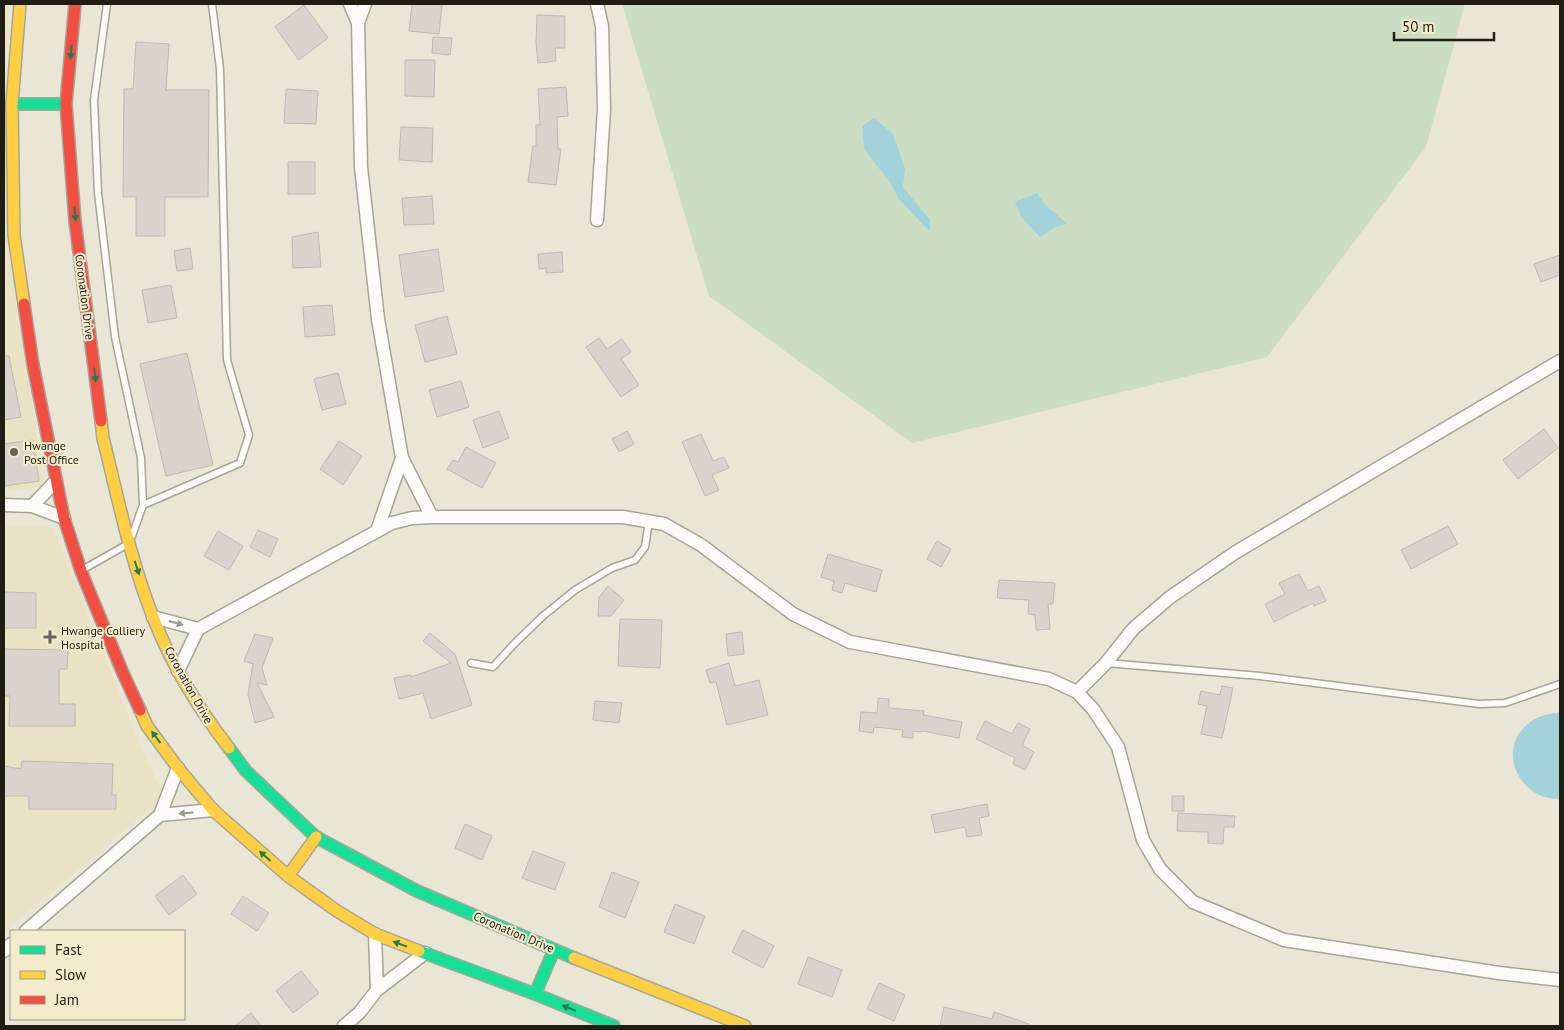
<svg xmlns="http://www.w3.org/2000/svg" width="1564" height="1030" viewBox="0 0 1564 1030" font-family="'PT Sans',sans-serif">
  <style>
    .built { fill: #e9e2c5 }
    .green { fill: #cbdec4 }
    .water { fill: #a4d2db }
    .building { fill: #dbd3ce; stroke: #c0b8b3 }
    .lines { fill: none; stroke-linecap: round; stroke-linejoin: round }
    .lane-casing { stroke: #a7a597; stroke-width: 9 }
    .street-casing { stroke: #a7a597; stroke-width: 15 }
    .fast-casing { stroke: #a7a597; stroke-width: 14 }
    .slow-casing { stroke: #a7a597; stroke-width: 14 }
    .jam-casing { stroke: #a7a597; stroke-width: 14 }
    .lane { stroke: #fcfbf9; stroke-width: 6 }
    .street { stroke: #fcfbf9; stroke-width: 12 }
    .fast { stroke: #16e098; stroke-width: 11 }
    .slow { stroke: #ffcf43; stroke-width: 11 }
    .jam { stroke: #f24e42; stroke-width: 11 }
    .oneway { fill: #1b7e55 }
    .oneway2 { fill: #999791 }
    .poi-dot { fill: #676356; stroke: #f3ebcc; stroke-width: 2 }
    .labels { text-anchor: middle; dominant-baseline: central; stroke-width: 4; stroke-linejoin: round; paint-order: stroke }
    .street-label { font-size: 12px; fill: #201d12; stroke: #f3ebcc }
    .poi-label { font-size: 12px; fill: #201d12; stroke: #f3ebcc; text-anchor: start }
  </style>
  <rect width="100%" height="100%" fill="#eae6d5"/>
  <path class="built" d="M4 4H9L4 119 15 299 45 487 4 490Z
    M4 526 53 527 141 747 164 797 4 932Z"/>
  <path class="green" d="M622 4H1465L1426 147 1267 357 912 443 709 296Z"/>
  <path class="water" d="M874 118 893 134 905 169 903 187 930 220V232L898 198 890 182 877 166 864 148 862 126Z
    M1037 193 1044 203 1067 224 1055 227 1040 237 1022 218 1015 202Z
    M1554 713H1560V799C1519 800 1495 749 1529 723 1536 717 1544 715 1554 713Z"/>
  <path class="building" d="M412 4H442L439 34 409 31Z
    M304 5 328 38 299 60 275 27Z
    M537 15 565 16V48H555L556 61 538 63 536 43Z
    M433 37 452 38 450 55 432 53Z
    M136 42 169 44 166 90H209L208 197H165V236H136V197H123L124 89H133Z
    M405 60H435L434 97 405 96Z
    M566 87 568 116 557 117 558 149H561L556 185 528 182 533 146H536V125H540L538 89Z
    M286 89 318 91 316 124 284 123Z
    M401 127 433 128 432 162 399 160Z
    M288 162H315V194H288Z
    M432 196 434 224 404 225 402 198Z
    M318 232 321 267 293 268 292 237Z
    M190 248 193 269 177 271 174 251Z
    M438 249 444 291 405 297 399 255Z
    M562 252 563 272 546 273V268L539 269 538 254Z
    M1560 255V275L1541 282 1534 264Z
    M171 285 177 318 148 323 142 290Z
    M332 305 335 335 305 337 303 307Z
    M447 316 457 354 425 362 415 325Z
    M599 338 607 349 622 339 631 352 621 359 639 385 621 397 586 347Z
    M187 353 213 465 166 476 140 364Z
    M4 356H9L21 417 4 420Z
    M338 373 346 404 322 410 314 379Z
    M461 381 469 407 437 417 429 390Z
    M499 411 509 438 483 448 473 420Z
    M1544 429 1558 448 1518 479 1503 460Z
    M627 431 634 444 619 452 612 439Z
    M701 434 713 461 724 457 729 468 712 475 719 490 705 496 682 442Z
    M33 440 39 481 5 486 4 474V444Z
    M339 441 362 456 343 485 320 469Z
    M466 447 496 463 482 488 447 469 453 460 458 462Z
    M1448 526 1458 544 1411 569 1401 550Z
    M258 530 278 539 270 557 250 547Z
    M218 531 243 546 229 570 204 556Z
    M937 541 951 549 941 567 927 559Z
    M828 554 882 570 876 592 845 583 842 593 832 590 834 581 821 577Z
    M1299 574 1308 591 1319 586 1326 601 1314 606 1313 603 1274 622 1265 604 1285 594 1279 583Z
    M999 580 1055 583 1053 604H1048L1050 629 1036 630 1035 615 1028 614 1029 600 997 598Z
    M608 586 624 600 611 616H598L599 597Z
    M4 592 36 593V628H4Z
    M620 619 662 620 660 668 618 666Z
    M742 632 744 654 728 656 726 634Z
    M430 633 455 654 472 705 431 719 423 693 399 699 394 678 411 675V677L451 663 423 641Z
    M255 634 273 638 262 668 267 685 257 683 274 717 255 723 248 694 253 664 244 661Z
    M4 649 68 650 67 669H59V704H75V726H9L10 696H4Z
    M729 663 735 686 759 680 768 715 727 725 716 682 710 683 706 670Z
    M1222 686 1233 688 1222 738 1201 734 1207 706 1198 704 1201 691 1220 695Z
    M878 698 889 699V708L924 711 923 715 962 722 959 738 922 731 921 732 913 731V738L902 737 903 730 874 727 873 733 859 731 861 712 877 713Z
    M595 701 622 703 619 723 593 720Z
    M985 721 1012 734 1018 723 1030 729 1022 745 1034 752 1025 770 1013 764 1015 758 976 739Z
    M22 761 113 764 112 795H116V809H29V796H4V766L21 769Z
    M1172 796H1184V811H1172Z
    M987 804 989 816 979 818 982 835 967 837 965 827 935 833 931 815Z
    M1178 813 1235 816 1234 827H1224L1223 844 1208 843V832L1177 831Z
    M465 824 492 836 482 860 455 848Z
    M533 851 565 863 555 890 522 878Z
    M612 872 639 882 625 918 599 907Z
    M183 875 197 894 169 915 155 896Z
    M243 896 269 913 257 931 231 914Z
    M675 904 705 916 694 944 664 932Z
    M743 930 774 946 763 968 732 952Z
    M808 957 842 970 832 997 798 984Z
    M301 971 319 993 293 1013 276 991Z
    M879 983 905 995 894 1021 867 1009Z
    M944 1007 992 1019 994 1012 1029 1024V1026H940Z
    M251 1013 261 1026H235Z"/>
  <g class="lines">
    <defs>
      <path id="lane" d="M107 4 94 100 98 193 115 337 141 458 143 505 132 536
        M143 505 240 463 249 435 227 360 220 69 212 4
        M82 570 128 544
        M471 663 493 667 515 643 543 616 575 590 612 568 635 560 645 547 649 521
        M1106 663 1260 676 1479 704 1505 703 1560 684"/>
      <path id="street" d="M350 4 358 23 361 167 378 319 402 458 377 531
        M358 23 365 4
        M597 220 604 109 602 26 597 4
        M402 458 432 517
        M4 505 32 506 64 518
        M32 506 56 481
        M153 617 198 629
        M178 671 198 629 392 523 412 518 432 517H623L664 524 701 545 793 614 850 642 1049 679 1077 692 1093 709 1118 747 1143 840 1160 869 1193 902 1284 940 1499 973 1560 980
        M1077 692 1106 663 1133 629 1169 598 1236 552 1560 361
        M160 815 213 810
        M26 931 160 815 178 768
        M375 934 377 990
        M4 951 11 944
        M344 1026 359 1013 377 990 425 953"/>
      <path id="fast" d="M12 104H66
        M229 748 246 771 316 837 417 891 574 958
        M419 951 535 994 614 1026
        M535 994 554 950"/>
      <path id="slow" d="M20 4 12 104 14 235 24 304
        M101 421 103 438C118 498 130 559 153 617 171 664 198 708 229 748
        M140 710 147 726 178 768 213 810 288 876 337 911 375 934 419 951
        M288 876 316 837
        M574 958 745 1026"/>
      <path id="jam" d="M75 4 66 104 75 221 101 421
        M24 304 33 365 64 518 81 571 122 671 140 710"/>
    </defs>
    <use href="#lane" class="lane-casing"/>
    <use href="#street" class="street-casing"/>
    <use href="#fast" class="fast-casing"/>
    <use href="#slow" class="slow-casing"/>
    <use href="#jam" class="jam-casing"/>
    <use href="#lane" class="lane"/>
    <use href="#street" class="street"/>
    <use href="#fast" class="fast"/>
    <use href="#slow" class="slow"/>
    <use href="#jam" class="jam"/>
  </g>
  <defs><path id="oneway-solid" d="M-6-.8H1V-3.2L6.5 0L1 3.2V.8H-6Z" transform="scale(1.25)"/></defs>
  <g class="oneway">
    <use href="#oneway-solid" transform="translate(71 52) rotate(95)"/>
    <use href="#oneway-solid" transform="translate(75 214) rotate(85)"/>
    <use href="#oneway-solid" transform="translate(95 375) rotate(83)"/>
    <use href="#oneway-solid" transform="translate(137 568) rotate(72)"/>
    <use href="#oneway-solid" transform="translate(156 737) rotate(-126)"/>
    <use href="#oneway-solid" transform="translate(265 856) rotate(-139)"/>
    <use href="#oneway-solid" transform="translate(400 944) rotate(-160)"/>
    <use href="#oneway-solid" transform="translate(569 1008) rotate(-158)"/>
  </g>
  <g class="oneway2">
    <use href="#oneway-solid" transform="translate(176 623) rotate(15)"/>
    <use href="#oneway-solid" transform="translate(186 813) rotate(174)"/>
  </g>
  <g class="poi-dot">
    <circle cx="14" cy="452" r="5"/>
    <path d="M47.5 629.5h5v5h5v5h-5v5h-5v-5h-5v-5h5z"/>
  </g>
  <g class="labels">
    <g class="street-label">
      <text transform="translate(85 297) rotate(83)">Coronation Drive</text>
      <text transform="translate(189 685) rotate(61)">Coronation Drive</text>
      <text transform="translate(514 932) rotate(23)">Coronation Drive</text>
    </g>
    <g class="poi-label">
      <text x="24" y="445">Hwange<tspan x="24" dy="14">Post Office</tspan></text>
      <text x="61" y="630">Hwange Colliery<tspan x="61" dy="14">Hospital</tspan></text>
    </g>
  </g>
  <rect width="1564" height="1030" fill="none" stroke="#201d12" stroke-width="10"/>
  <rect x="10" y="930" width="175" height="90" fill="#f3ebcc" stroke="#9f9982"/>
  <rect x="20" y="946" width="25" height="8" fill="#16e098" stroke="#9f9982"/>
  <text x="55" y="955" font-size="15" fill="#201d12">Fast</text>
  <rect x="20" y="971" width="25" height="8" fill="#ffcf43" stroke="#9f9982"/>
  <text x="55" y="980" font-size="15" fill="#201d12">Slow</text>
  <rect x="20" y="996" width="25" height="8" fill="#f24e42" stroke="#9f9982"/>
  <text x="55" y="1005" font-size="15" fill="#201d12">Jam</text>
  <path d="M1394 32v8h100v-8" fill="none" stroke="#201d12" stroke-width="2.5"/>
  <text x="1402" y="32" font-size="15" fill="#201d12" stroke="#f3ebcc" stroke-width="4" paint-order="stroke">50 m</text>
</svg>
